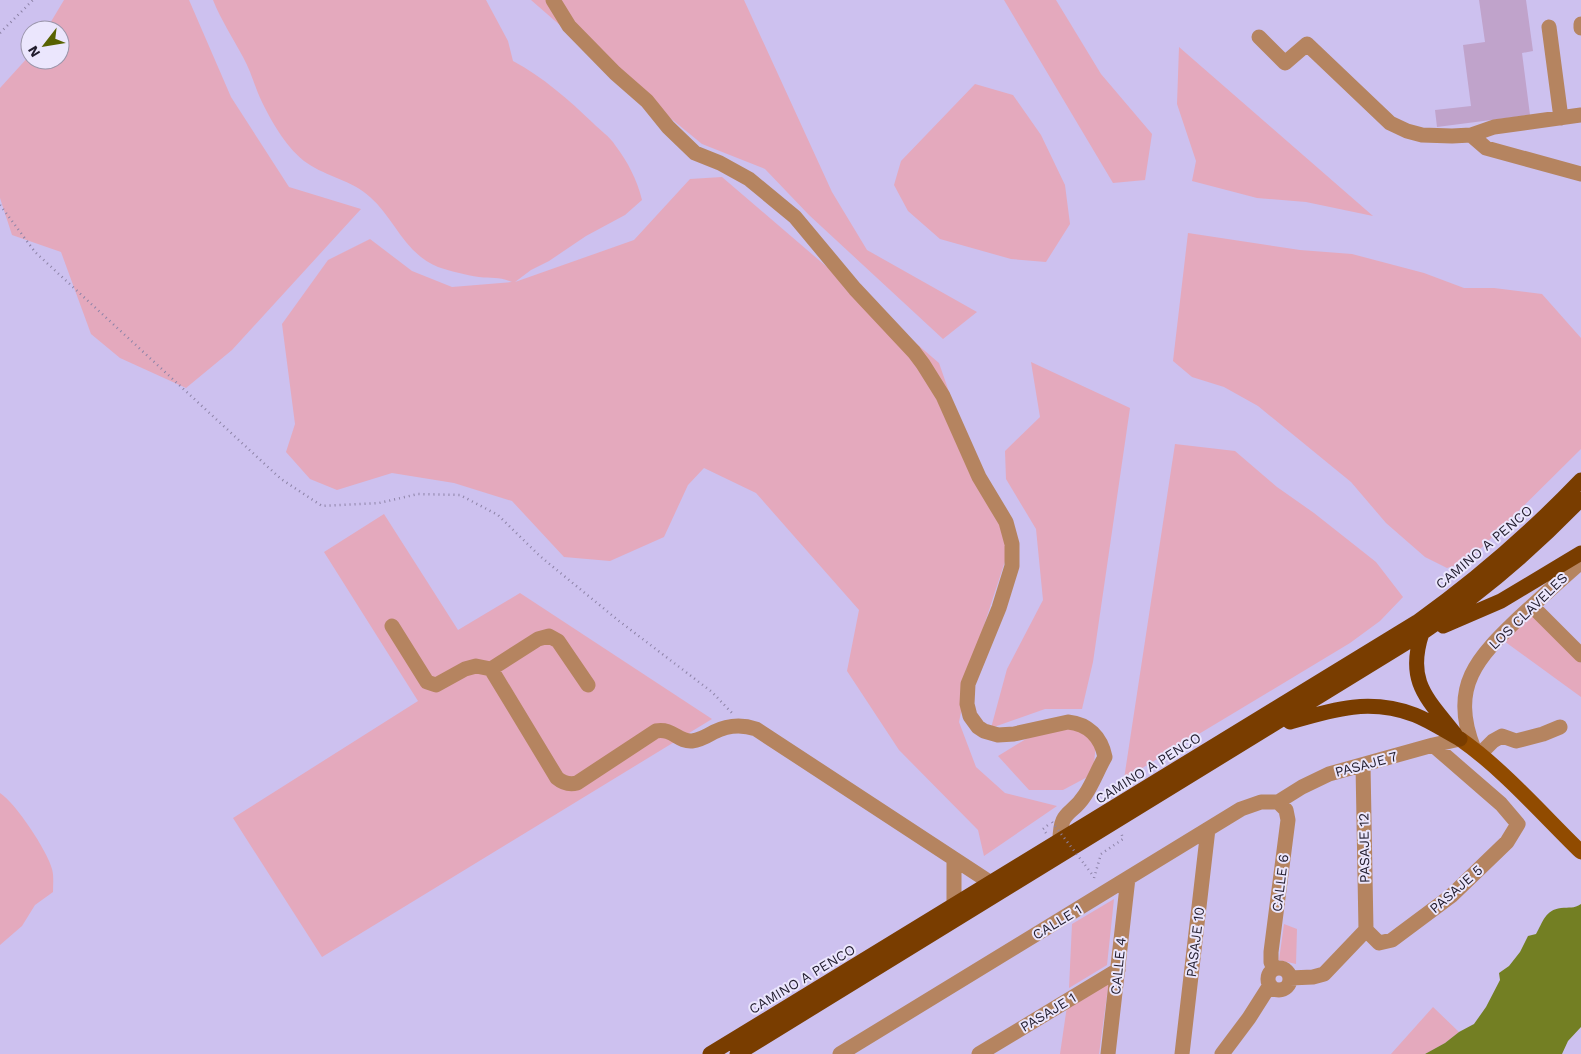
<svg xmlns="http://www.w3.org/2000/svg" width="1581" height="1054" viewBox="0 0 1581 1054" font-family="'Work Sans',sans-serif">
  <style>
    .green { fill: #e4a9bd }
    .water { fill: #737f23 }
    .building { fill: #c0a3cb }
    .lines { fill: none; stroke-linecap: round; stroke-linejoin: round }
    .path { stroke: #8d83a7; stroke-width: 2.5; stroke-dasharray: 1 4; stroke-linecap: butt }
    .minor { stroke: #b58460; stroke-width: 15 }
    .major { stroke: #914b00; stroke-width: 15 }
    .highway { stroke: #793d00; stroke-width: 15 }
    .path-bridge { stroke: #8d83a7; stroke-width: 2.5; stroke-dasharray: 1 4; stroke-linecap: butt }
    .labels { text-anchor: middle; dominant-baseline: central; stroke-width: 4; stroke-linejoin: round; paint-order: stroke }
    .street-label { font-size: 14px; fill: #211c2d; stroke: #ebe6fd }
  </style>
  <rect width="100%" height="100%" fill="#cdc1ef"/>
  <path class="green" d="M64 0H189L231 97 289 187 361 209 232 350 186 388 120 358 91 334 61 252 12 235 0 198V88L30 55V60H60V30H46Z
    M213 0H486L508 41 513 61C543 77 569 100 593 123 600 130 610 137 615 145 628 162 637 180 642 200L625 215 586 236 549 261 531 270 515 282 634 240 690 179 722 177 939 363 973 461 1013 537 971 665 959 722 976 767 1005 793 1057 806 984 856 978 830 899 750 847 671 859 610 756 493 704 468 688 485 664 537 610 561 564 557 512 501 454 483 392 473 337 490 310 479 286 452 295 424 282 324 328 260 370 239 412 271 452 287 512 282C498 276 493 279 479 277 466 275 450 271 438 267 404 253 395 219 370 197 352 180 327 177 307 163 288 150 272 123 262 102 255 88 251 71 243 57 233 38 221 20 213 0Z
    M531 0H744L832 192 867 250 977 312 943 339 809 215 765 169 702 144 608 67Z
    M1004 0H1056L1101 74 1152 134 1145 180 1113 183Z
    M1179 47 1373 216 1306 202 1257 198 1192 181 1196 161 1177 104Z
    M975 84 1013 95 1041 135 1065 185 1070 224 1046 262 1011 259 940 239 908 211 894 185 901 161Z
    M1188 233 1300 250 1352 254 1424 273 1464 288H1494L1542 294 1581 338V449L1468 561 1447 568 1425 557 1386 523 1351 482 1258 406 1224 387 1192 377 1173 361Z
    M1031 362 1130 408 1093 662 1082 709H1045L991 728 1007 669 1043 600 1036 529 1006 479 1005 451 1040 417Z
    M1175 444 1235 451 1277 487 1314 513 1376 562 1403 597 1380 621 1350 643 1124 779Z
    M384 514 458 630 520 593 712 719 322 957 233 818 418 701 324 552Z
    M1532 615 1581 663V697L1504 641Z
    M1060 725 1097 733 1093 774 1063 790H1029L998 756 1026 739Z
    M0 793C15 802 48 852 52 869 54 876 53 885 53 892L35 905 22 926 0 945Z
    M1114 899 1107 965 1069 988 1072 924Z
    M1284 924 1297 929 1296 964 1279 960Z
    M1109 980 1099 1054H1060L1067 1006Z
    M1433 1007 1459 1032 1445 1043 1425 1054H1391Z"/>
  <path class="water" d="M1581 904V1027L1568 1041 1562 1054H1425L1445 1043 1459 1032 1474 1024 1486 1007 1500 980 1499 973 1509 966 1520 952 1528 936 1536 934C1543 922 1545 910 1561 908 1569 907 1574 909 1581 904Z"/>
  <path class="building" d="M1479 0H1526L1533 51 1522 53 1530 115 1437 127 1435 110 1471 106 1463 45 1485 42Z"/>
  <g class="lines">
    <path class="path" d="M0 33 33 0
      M0 205 35 252 281 479 322 506 379 503 418 494 460 495 498 515 541 557 619 621 712 692 732 713
      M1046 833 1043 829 1048 825
      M1085 865 1094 877
      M1094 878 1101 854 1123 839 1121 832"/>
    <path class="minor" d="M553 0 569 26 615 73 647 101 668 127 695 153 720 163 749 179 795 217 855 289 914 352 923 364 943 396 979 477 1006 522 1012 544V566L999 608 968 684 967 704 970 716 978 727 984 731 998 735 1014 734 1068 722C1088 724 1101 737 1105 757 1098 769 1093 783 1085 795 1071 817 1060 809 1060 841
      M1581 24V28
      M1549 27 1561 118
      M1259 37 1285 63 1307 44 1390 123 1407 131 1422 135 1452 136 1471 135 1494 127 1581 115
      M1471 135 1486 148 1581 174
      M1532 606 1581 655
      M392 626 427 682 436 685 465 669 476 666 491 669 557 778C563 783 569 785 577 783L656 731C673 728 678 742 692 741 701 740 707 736 714 732 728 725 741 724 756 729L991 883
      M491 669 538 639 549 636 558 641 588 685
      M1474 749C1449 686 1477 658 1521 616 1541 598 1561 579 1581 562
      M1480 754 1493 741 1502 736 1516 741 1543 734 1560 727
      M1363 765 1366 930
      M1278 802 1302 787 1329 774 1433 745 1460 739
      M954 859V905
      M1366 930 1379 943 1392 940 1451 896 1507 842 1518 824 1501 804 1433 745
      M1268 979a11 11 0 1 1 22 0a11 11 0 1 1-22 0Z
      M1274 969 1271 962V952L1288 820 1286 810 1278 802
      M1290 978 1313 977 1324 974 1366 930
      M840 1054 1241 809 1261 802H1278
      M979 1054 1118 970
      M1108 1054 1128 878
      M1182 1054 1208 829
      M1222 1054 1249 1018 1270 985"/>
    <path class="major" d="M1460 739C1503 769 1543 815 1581 852"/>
    <path class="highway" d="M1443 626 1501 601 1581 553
      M1422 633C1406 682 1427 698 1455 734
      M1290 722C1334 709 1370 698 1415 715 1430 721 1445 731 1460 739
      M710 1054 1417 622C1476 580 1530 533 1581 480
      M737 1054 1422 633C1480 594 1533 549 1581 499"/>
    <path class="path-bridge" d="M1052 822 1085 865"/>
  </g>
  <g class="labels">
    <g class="street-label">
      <text transform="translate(1484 547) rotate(-40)">CAMINO A PENCO</text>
      <text transform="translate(1528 611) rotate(-44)">LOS CLAVELES</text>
      <text transform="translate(1366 764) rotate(-15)">PASAJE 7</text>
      <text transform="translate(1148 768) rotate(-32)">CAMINO A PENCO</text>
      <text transform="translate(1364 848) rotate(-91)">PASAJE 12</text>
      <text transform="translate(1280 883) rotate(-83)">CALLE 6</text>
      <text transform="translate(1456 889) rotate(-41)">PASAJE 5</text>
      <text transform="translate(1057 922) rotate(-31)">CALLE 1</text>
      <text transform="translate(1195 942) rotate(-83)">PASAJE 10</text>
      <text transform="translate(1118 966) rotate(-84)">CALLE 4</text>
      <text transform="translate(802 979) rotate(-31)">CAMINO A PENCO</text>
      <text transform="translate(1048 1012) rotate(-31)">PASAJE 1</text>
    </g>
  </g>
  <g transform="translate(45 45) rotate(239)"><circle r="24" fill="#ebe6fd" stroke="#9a95aa"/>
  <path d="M0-4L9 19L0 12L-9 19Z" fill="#586201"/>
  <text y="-8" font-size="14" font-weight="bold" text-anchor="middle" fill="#211c2d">N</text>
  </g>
</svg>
